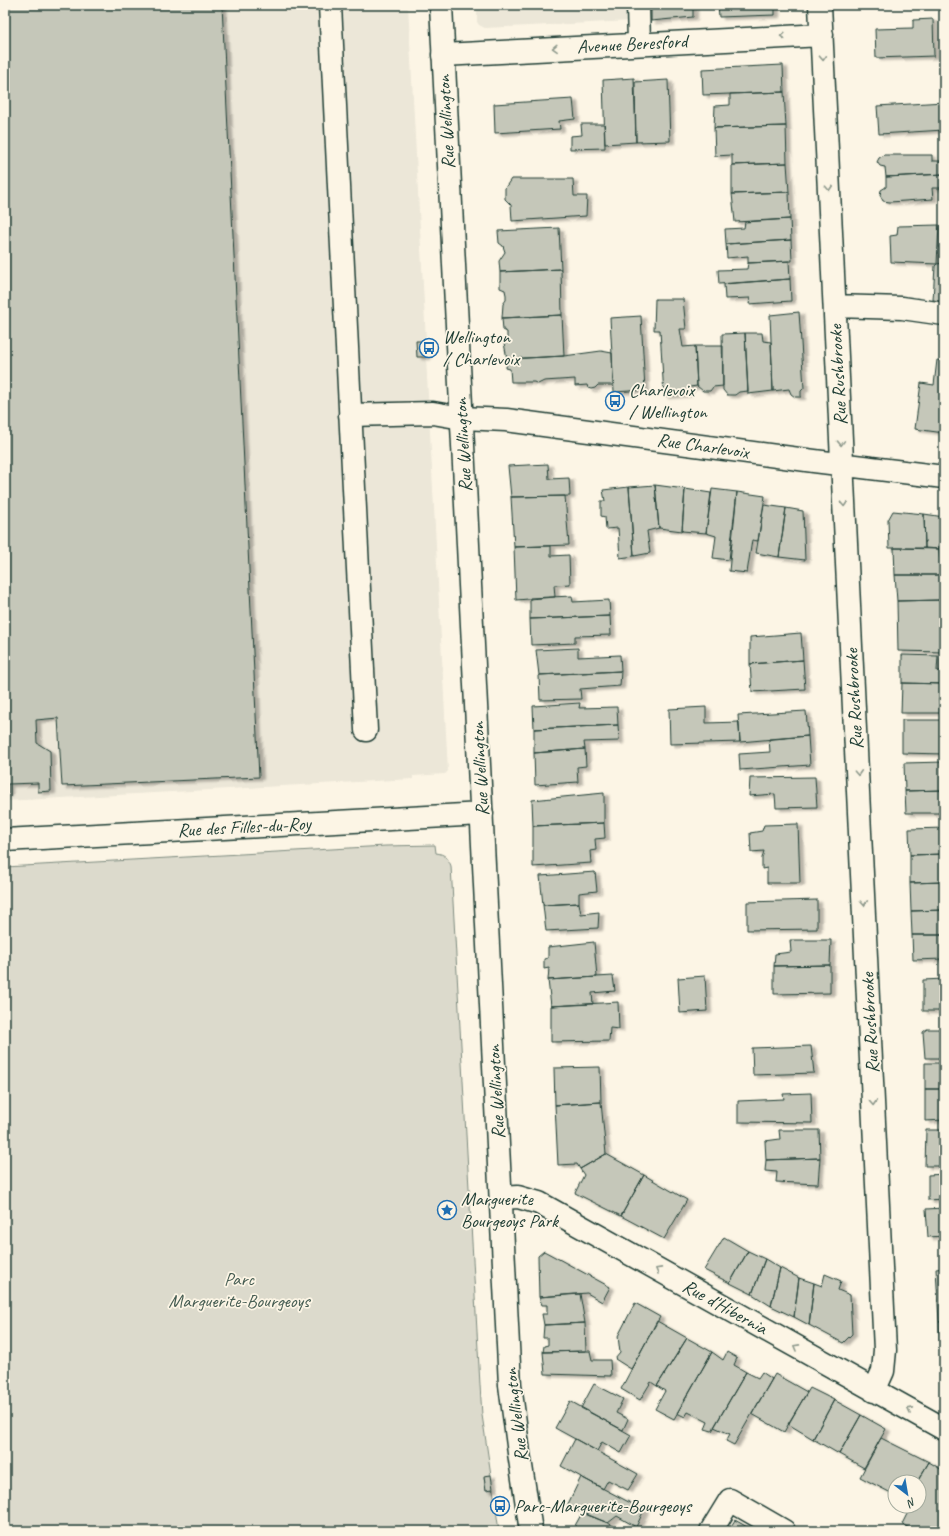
<svg xmlns="http://www.w3.org/2000/svg" width="949" height="1536" viewBox="0 0 949 1536" font-family="Caveat,sans-serif">
  <style>
    .built { fill: #ece7d8 }
    .green { fill: #dcdacc; stroke: #7e8c80 }
    .building { fill: #c5c7b9; stroke: #1f3d34; filter: url(#shadow) }
    .lines { fill: none; stroke-linecap: round; stroke-linejoin: round }
    .minor-casing { stroke: #1f3d34; stroke-width: 25 }
    .major-casing { stroke: #1f3d34; stroke-width: 25 }
    .minor { stroke: #fcf5e5; stroke-width: 22 }
    .major { stroke: #fcf5e5; stroke-width: 22 }
    .oneway { stroke: #8e998c }
    .labels { text-anchor: middle; dominant-baseline: central; stroke-width: 3.5; stroke-linejoin: round; paint-order: stroke }
    .street-label { font-size: 19px; fill: #1f3d34; stroke: #fcf5e5 }
    .poi-label { font-size: 19px; fill: #1f3d34; stroke: #fcf5e5; text-anchor: start }
    .park-label { font-size: 19px; fill: #455c52; stroke: #fcf5e5 }
  </style>
  <defs>
    <filter id="shadow"><feDropShadow dx="4.5" dy="2.5" stdDeviation="1" flood-color="#0004"/></filter>
  </defs>
  <rect width="100%" height="100%" fill="#fcf5e5"/>
  <filter id="ink" filterUnits="userSpaceOnUse"><feTurbulence type="fractalNoise" baseFrequency=".025" numOctaves="2"/><feDisplacementMap in="SourceGraphic" scale="8" xChannelSelector="R" yChannelSelector="G"/><feConvolveMatrix kernelMatrix="1 2 1 2 8 2 1 2 1" color-interpolation-filters="sRGB"/></filter>
  <g filter="url(#ink)">
    <path class="built" d="M5 5H408L426 341 416 342 417 357H426L448 771 445 774 413 776V779L5 801Z
      M477 5H630L631 21 485 28 479 25 477 22Z"/>
    <path class="green" d="M435 845 436 853C445 854 448 858 451 866L480 1385 482 1415 491 1475 484 1477 486 1490 493 1489 499 1531H5V867L386 846Z"/>
    <path class="building" d="M5 5H222L259 777 62 786 58 718 36 720 37 743 50 751 51 791 38 792V783L8 784V794H5Z
      M651 5H693V17L651 21Z
      M718 5H775V15L719 17Z
      M933 19 934 56 876 58 875 29 913 28V20Z
      M783 65 784 92 703 95 702 69Z
      M634 78 636 142 605 144 603 80Z
      M668 80 670 141 636 142 635 82Z
      M784 92 786 126 714 128 715 106 730 105V94Z
      M573 99 575 119 559 121 560 129 495 133 494 104Z
      M944 102V130L879 134 877 106Z
      M581 124H604L605 148 570 149V136L582 135Z
      M786 126 787 163 732 165V155L715 156 714 128Z
      M884 155H932V161H943L944 174 886 177 885 167 880 166 877 162 879 158Z
      M787 163 789 192 732 194V165Z
      M944 174V188H932L933 199 890 202 883 201 880 195 881 190 886 187V177Z
      M511 179H573L574 196H587L586 216 512 221 511 205 505 199V188Z
      M789 192 790 219 735 222 732 194Z
      M790 219 791 240 726 244 725 229 744 228 745 222Z
      M939 225 937 264 891 262 890 236 897 235 898 226Z
      M559 228 561 269 500 272 499 261 505 252 503 246 499 243 498 231Z
      M791 240 792 261 748 263V256L727 258 726 244Z
      M789 261 790 279 719 284 718 270 747 269 748 263Z
      M944 263V302L933 300 935 266 937 264Z
      M561 269 562 315 502 318 503 304 506 300V295L505 290 500 288V272Z
      M790 279 791 301 749 304 750 298 725 299 724 284Z
      M655 299H683L686 329H680L683 347 695 346 697 386 690 387 686 394 664 396 660 330H654Z
      M799 312 804 388 801 391V397H795L791 394 789 389 773 391 770 315Z
      M562 315 564 356 507 359 504 343 507 339V332L503 330 502 318Z
      M641 316 645 390 614 392 610 318Z
      M745 333H762L763 341 771 342 773 391 748 394Z
      M745 333 748 391 739 392 735 395H727L723 390 722 334Z
      M416 341H426V357H417Z
      M695 346H723V386L713 387 710 391H703L697 386Z
      M601 351 612 353 613 385H598L595 388 591 389 588 388 587 385 575 386V379L544 381 538 384 534 382H511L510 369 506 368 507 359 564 356Z
      M937 360 944 361V433L915 429 921 383 934 385Z
      M548 464 549 479 569 478 570 496 511 497 508 466Z
      M655 485 685 489 682 531 659 528Z
      M655 485 659 528 647 531 650 553 634 556 629 487Z
      M629 487 634 556 620 558 618 528 606 529 605 517 601 516V501H605L603 490Z
      M685 489 711 493 706 533 682 531Z
      M712 489 737 492 729 560 713 558 716 536 706 533Z
      M737 492 765 496 758 541 752 540 747 573 729 571Z
      M565 496 569 545 514 547 511 497Z
      M764 505 786 508 779 557 756 553Z
      M786 508 803 511 805 560 779 557Z
      M893 511 924 514 925 548H889L888 520Z
      M924 514 944 517V540H940L939 549 925 548Z
      M551 546V556L569 555 570 584 554 585 555 597 516 600 514 547Z
      M894 548 939 549 940 558H944V575H895Z
      M895 575H944V591H942L941 600 897 601Z
      M572 596 573 602 609 600 610 616 530 619V598Z
      M941 600V610H944L943 652 898 651 897 601Z
      M610 616 611 635 575 636V643L531 645 530 619Z
      M801 633 803 660 750 664V637Z
      M578 648V657L620 655 621 671 539 675 536 650Z
      M902 655 938 656 937 671H944V684L902 683Z
      M803 660 805 689 752 692 750 664Z
      M621 671 620 686 580 689 581 699 540 700 539 675Z
      M902 683 944 684V698H939L940 713H901Z
      M580 703 579 708 617 707 618 725 534 729 533 706Z
      M706 707V723L739 722 740 742 670 744 669 709Z
      M806 711 808 736 740 742 738 715Z
      M902 720H944V754L902 753Z
      M618 725 619 741 584 742 585 749 534 753V729Z
      M808 736 810 765 740 770 739 754 770 752 769 739Z
      M585 749 586 766 577 767 578 782 535 785 534 753Z
      M944 762V790L905 791 904 763Z
      M815 777 817 807 776 808 775 794 749 796 750 778Z
      M944 790V813H906L905 791Z
      M604 793V823L533 826 532 800Z
      M604 823 605 838 595 839 596 850 590 851 591 863 533 867V826Z
      M798 824 800 883H767V868L762 869V858L764 851 751 852 750 833 762 831 764 825Z
      M944 828V854L910 855 909 829Z
      M944 854V882L910 883V855Z
      M595 872 597 891 579 893V903L543 905 540 876Z
      M944 882V910L911 911 910 883Z
      M817 900V929L747 930V902Z
      M579 903 581 914 599 912 598 928 546 931 543 905Z
      M944 910V935H912L911 911Z
      M912 935H944V959L913 960Z
      M790 940H831L830 965 774 966 775 954 791 952Z
      M594 942 597 977 548 980 549 968 544 969V959L548 958V947Z
      M830 965V993L774 994V966Z
      M613 976 615 991 592 993 593 1004 551 1006 548 980Z
      M705 976 707 1011 680 1013 678 978Z
      M944 979V1011H923V980Z
      M618 1002 619 1029 610 1028 609 1041 551 1042V1006Z
      M927 1029H944V1058H925L923 1032Z
      M811 1046 814 1073 753 1075 752 1048Z
      M925 1063H944V1089H925Z
      M600 1067 601 1102 555 1105 554 1068Z
      M925 1089H944V1120L925 1121Z
      M811 1093 812 1123 738 1122V1101L784 1099 783 1094Z
      M601 1102 606 1154 580 1169 577 1164 558 1165 555 1105Z
      M779 1130H819L820 1158 766 1160 765 1141 780 1139Z
      M926 1130H944V1166H925Z
      M606 1154 644 1175 621 1216 575 1193 584 1175 580 1169Z
      M820 1158 818 1184 776 1182 777 1172 765 1171 766 1160Z
      M944 1174V1199L928 1200V1175Z
      M644 1175 687 1200 664 1239 621 1216Z
      M944 1208V1236L928 1237 926 1209Z
      M724 1237 748 1251 730 1283 704 1270Z
      M544 1251 610 1287 602 1302 587 1293 539 1297 538 1256Z
      M748 1251 765 1259 752 1294 730 1283Z
      M765 1259 780 1268 771 1306 752 1294Z
      M780 1268 799 1278 794 1317 771 1306Z
      M944 1268V1321L939 1322 936 1269Z
      M825 1274 841 1281 838 1290 850 1295 852 1334 843 1343 809 1325 814 1283 822 1286Z
      M799 1278 814 1283 809 1325 794 1317Z
      M580 1294 585 1323 544 1325 542 1314H547V1305H542L539 1297Z
      M635 1303 660 1317 631 1369 615 1359 620 1353 618 1336Z
      M657 1321 687 1338 657 1386 651 1382 640 1400 621 1389Z
      M944 1321V1347H940L939 1322Z
      M585 1323 586 1351 543 1352 544 1346 548 1345V1338H543L544 1325Z
      M687 1338 712 1352 674 1419 655 1409 665 1391 657 1386Z
      M940 1347H944V1372H942Z
      M590 1351 592 1360H610L611 1376 545 1374 543 1352Z
      M712 1352 723 1360 727 1352 737 1358 734 1365 746 1372 712 1431 705 1429 708 1422 688 1412 685 1417 677 1413Z
      M746 1372 758 1378 762 1372 772 1379 734 1445 726 1441 730 1434 714 1427Z
      M942 1372H944V1400L940 1398Z
      M775 1374 807 1392 784 1432 752 1414Z
      M594 1384 623 1399 616 1413 628 1419 623 1430 581 1408Z
      M810 1388 834 1400 813 1439 788 1424Z
      M834 1400 861 1415 839 1454 813 1439Z
      M570 1401 631 1435 621 1453 602 1442 597 1451 555 1428Z
      M861 1415 886 1429 864 1468 839 1454Z
      M881 1438 929 1462 917 1482H895V1495L860 1477Z
      M575 1439 638 1474 628 1490 608 1480 603 1489 561 1466Z
      M929 1462 944 1471V1526L941 1531H915L902 1524 911 1506H919V1482H917Z
      M491 1475 493 1489 486 1490 484 1476Z
      M581 1477 644 1510 636 1527 617 1516 608 1523 567 1506Z
      M582 1513 608 1523 622 1531H572Z
      M735 1520 754 1531H728Z"/>
    <g class="lines">
      <defs>
        <path id="minor" d="M330 5 366 730
          M638 5 639 43
          M820 5 885 1350 883 1371 874 1391
          M443 55 822 35
          M835 306 902 308 944 314
          M350 415 433 413 462 418 506 420 814 461 944 477
          M5 840 482 814
          M501 1198 518 1197 539 1203 944 1429
          M711 1531 730 1500 784 1531"/>
        <path id="major" d="M441 5 510 1385 519 1453 531 1531"/>
      </defs>
      <use href="#minor" class="minor-casing"/>
      <use href="#major" class="major-casing"/>
      <use href="#minor" class="minor"/>
      <use href="#major" class="major"/>
    </g>
    <defs><path id="oneway-chevron" d="M-2-3.5L2.5 0L-2 3.5" fill="none" stroke-width="1.6" stroke-linecap="round" stroke-linejoin="round"/></defs>
    <g class="oneway">
      <use href="#oneway-chevron" transform="translate(783 36) rotate(177)"/>
      <use href="#oneway-chevron" transform="translate(555 48) rotate(177)"/>
      <use href="#oneway-chevron" transform="translate(823 58) rotate(87)"/>
      <use href="#oneway-chevron" transform="translate(829 188) rotate(87)"/>
      <use href="#oneway-chevron" transform="translate(841 443) rotate(88)"/>
      <use href="#oneway-chevron" transform="translate(844 504) rotate(87)"/>
      <use href="#oneway-chevron" transform="translate(858 773) rotate(87)"/>
      <use href="#oneway-chevron" transform="translate(864 903) rotate(87)"/>
      <use href="#oneway-chevron" transform="translate(873 1103) rotate(87)"/>
      <use href="#oneway-chevron" transform="translate(658 1270) rotate(-151)"/>
      <use href="#oneway-chevron" transform="translate(796 1347) rotate(-151)"/>
      <use href="#oneway-chevron" transform="translate(910 1410) rotate(-152)"/>
    </g>
  </g>
  <defs>
    <symbol id="bus-ring" viewBox="-11 -11 22 22"><circle r="9.5" fill="#fcf5e5" stroke="#1f6fb2" stroke-width="1.5"/><path d="M-5-6H5V4H4V6H2V4H-2V6H-4V4H-5ZM-3.5-4V0h7V-4ZM-3.5 1.2v1.5H-2V1.2ZM2 1.2v1.5H3.5V1.2Z" fill="#1f6fb2"/></symbol>
    <symbol id="sight-ring" viewBox="-11 -11 22 22"><circle r="9.5" fill="#fcf5e5" stroke="#1f6fb2" stroke-width="1.5"/><path d="M0-6L1.8-2.2L6-1.7L2.9 1.2L3.7 5.4L0 3.3L-3.7 5.4L-2.9 1.2L-6-1.7L-1.8-2.2Z" fill="#1f6fb2"/></symbol>
  </defs>
  <g fill-rule="evenodd">
    <use href="#bus-ring" x="418" y="337" width="22" height="22"/>
    <use href="#bus-ring" x="604" y="390" width="22" height="22"/>
    <use href="#sight-ring" x="436" y="1199" width="22" height="22"/>
    <use href="#bus-ring" x="489" y="1495" width="22" height="22"/>
  </g>
  <g class="labels">
    <g class="street-label">
      <text transform="translate(632 44) rotate(-3)">Avenue Beresford</text>
      <text transform="translate(446 122) rotate(-93)">Rue Wellington</text>
      <text transform="translate(838 375) rotate(-93)">Rue Rushbrooke</text>
      <text transform="translate(463 445) rotate(-93)">Rue Wellington</text>
      <text transform="translate(703 446) rotate(8)">Rue Charlevoix</text>
      <text transform="translate(854 699) rotate(-93)">Rue Rushbrooke</text>
      <text transform="translate(480 769) rotate(-93)">Rue Wellington</text>
      <text transform="translate(244 827) rotate(-3)">Rue des Filles-du-Roy</text>
      <text transform="translate(870 1023) rotate(-93)">Rue Rushbrooke</text>
      <text transform="translate(496 1092) rotate(-93)">Rue Wellington</text>
      <text transform="translate(725 1307) rotate(29)">Rue d'Hibernia</text>
      <text transform="translate(516 1415) rotate(-97)">Rue Wellington</text>
    </g>
    <g class="poi-label">
      <text x="443" y="337">Wellington<tspan x="443" dy="22">/ Charlevoix</tspan></text>
      <text x="629" y="390">Charlevoix<tspan x="629" dy="22">/ Wellington</tspan></text>
      <text x="461" y="1199">Marguerite<tspan x="461" dy="22">Bourgeoys Park</tspan></text>
      <text x="514" y="1506">Parc-Marguerite-Bourgeoys</text>
    </g>
    <g class="park-label">
      <text x="239" y="1279">Parc<tspan x="239" dy="22">Marguerite-Bourgeoys</tspan></text>
    </g>
  </g>
  <rect width="949" height="1536" fill="none" stroke="#fcf5e5" stroke-width="20"/>
  <rect x="10" y="10" width="929" height="1516" fill="none" stroke="#1f3d34" stroke-width="1.5" filter="url(#ink)"/>
  <g transform="translate(907 1494) rotate(149)"><circle r="19" fill="#fcf5e5" stroke="#a4ab9e"/>
  <path d="M0-3L7 15L0 10L-7 15Z" fill="#1f6fb2"/>
  <text y="-6" font-size="11" font-weight="bold" text-anchor="middle" fill="#1f3d34">N</text>
  </g>
</svg>
